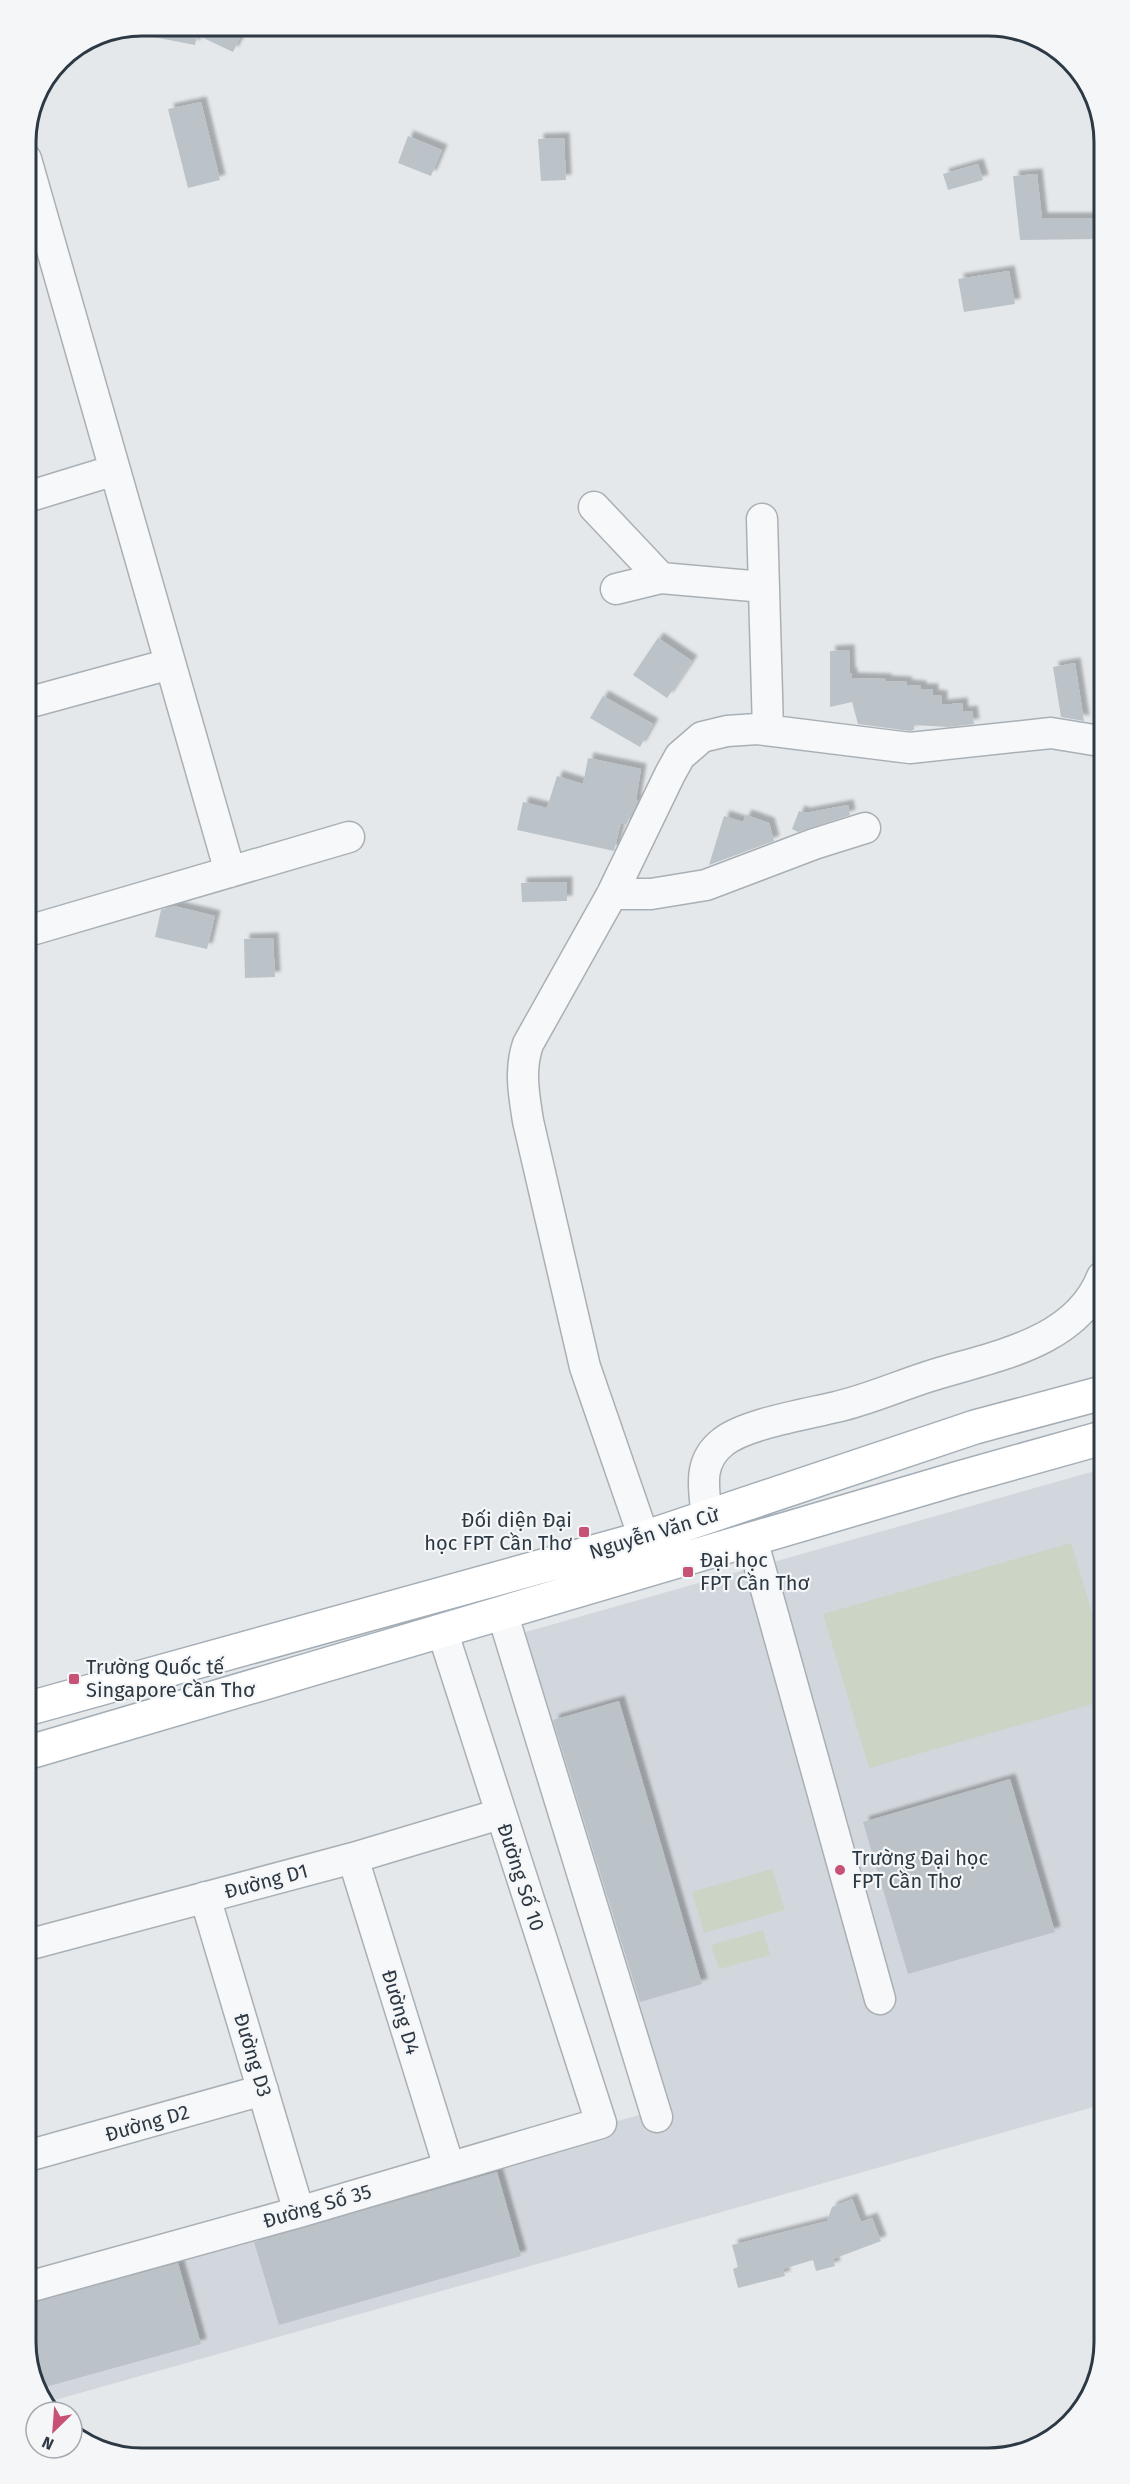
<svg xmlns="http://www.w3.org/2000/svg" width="1130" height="2484" viewBox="0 0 1130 2484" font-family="'Fira Sans',sans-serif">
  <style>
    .built { fill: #d2d7dd }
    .green { fill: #ccd4c5 }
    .building { fill: #bbc2c8; filter: url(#shadow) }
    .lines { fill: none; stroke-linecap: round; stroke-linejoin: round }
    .minor-casing { stroke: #a9b0b5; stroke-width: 33 }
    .major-casing { stroke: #a4aeb6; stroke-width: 36 }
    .minor { stroke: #f7f8f9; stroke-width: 30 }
    .major { stroke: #fff; stroke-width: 33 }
    .poi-dot { fill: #c85176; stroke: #f4f6f8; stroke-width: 2 }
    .labels { text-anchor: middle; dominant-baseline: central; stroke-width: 4.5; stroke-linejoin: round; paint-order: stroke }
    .poi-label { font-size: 20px; fill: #2c3843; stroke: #f4f6f8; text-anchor: start }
    .street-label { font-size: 20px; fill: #2c3843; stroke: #f4f6f8 }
    .rim { fill: none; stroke: #2c3843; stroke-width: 3 }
  </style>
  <defs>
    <filter id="shadow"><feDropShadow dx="5.5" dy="-5.5" stdDeviation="1.5" flood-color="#0004"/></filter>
  </defs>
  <rect width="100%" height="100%" fill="#e4e8eb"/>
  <path class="built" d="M1102 1469 1104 2104 48 2402 32 2380V2287L646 2113 508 1637Z"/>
  <path class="green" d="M1071 1543 1103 1649V1701L869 1768 823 1614Z
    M772 1869 785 1910 704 1933 692 1892Z
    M763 1930 770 1955 719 1969 711 1945Z"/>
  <path class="building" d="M139 26H246L233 52 197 35 195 45 138 34Z
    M201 102 220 180 188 188 168 109Z
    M408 136 442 150 431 176 398 163Z
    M564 138 566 180 541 181 538 139Z
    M978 164 983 180 948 190 943 174Z
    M1037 174 1042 218H1098L1099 239 1020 240 1013 176Z
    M1009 271 1015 304 964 312 958 279Z
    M658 638 692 661 667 698 633 675Z
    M849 650 850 673H852V678L886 679V681L907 682 906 685 921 686V689H933V695L942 696V705L962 703 963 712 972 711 974 724 949 727 914 725V730L910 731 858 724 852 702 830 707V651Z
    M1075 663 1084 721 1061 717 1053 667Z
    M603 696 653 724 640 747 590 718Z
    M588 758 641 769 636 800 638 801 626 825 621 823 614 851 517 830 523 802 547 808 557 776 583 784Z
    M848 805 850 815 798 832 792 829 799 811 805 813Z
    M746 815 769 823 774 841 709 865 724 816 743 822Z
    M567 882V901L522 902 521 883Z
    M174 906 215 916 207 949 155 937 161 910Z
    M273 938 275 977 245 978 244 939Z
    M619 1701 702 1984 640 2002 553 1720Z
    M1010 1779 1055 1932 908 1974 863 1822Z
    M497 2172 521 2256 279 2325 254 2242Z
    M852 2199 861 2222 872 2218 881 2241 833 2259 835 2266 816 2271 813 2260 783 2269 785 2276 738 2288 733 2269 738 2267 732 2245 827 2221 832 2207Z
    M178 2263 201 2344 38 2389 32 2380V2303Z"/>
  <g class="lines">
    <defs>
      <path id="minor" d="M26 159 230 872
        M27 497 115 470
        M594 507 661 578 764 587
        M762 519 768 730
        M616 589 661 578
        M27 703 170 664
        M612 894H651L706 885 814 844 865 828
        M28 931 349 837
        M707 1517C704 1489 697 1462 723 1442 745 1424 807 1414 836 1407 867 1400 896 1387 927 1377 988 1357 1075 1346 1102 1277
        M644 1538 585 1367 528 1121C524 1095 519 1070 528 1044L612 894 670 774 680 756 702 737 727 731 757 729 910 748 1051 733 1100 741
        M752 1539 880 1999
        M502 1612 657 2117
        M353 1858 449 2167
        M205 1897 299 2212
        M31 1944 353 1858 500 1814
        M31 2155 263 2090
        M32 2286 299 2212 601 2123 442 1630"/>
      <path id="major" d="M30 1708 644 1538 975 1427 1102 1393
        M30 1752 959 1478 1102 1438"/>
    </defs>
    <use href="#minor" class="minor-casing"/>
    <use href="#major" class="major-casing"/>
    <use href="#minor" class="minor"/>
    <use href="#major" class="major"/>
  </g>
  <g class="poi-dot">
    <rect x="578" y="1526" width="12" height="12" rx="3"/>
    <rect x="682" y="1566" width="12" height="12" rx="3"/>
    <rect x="68" y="1673" width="12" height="12" rx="3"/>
    <circle cx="840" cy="1870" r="6"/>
  </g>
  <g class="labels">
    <g class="poi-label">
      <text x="572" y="1520" text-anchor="end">Đối diện Đại<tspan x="572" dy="23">học FPT Cần Thơ</tspan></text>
      <text x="700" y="1560">Đại học<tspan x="700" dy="23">FPT Cần Thơ</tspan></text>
      <text x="86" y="1667">Trường Quốc tế<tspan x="86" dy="23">Singapore Cần Thơ</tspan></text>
      <text x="852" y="1858">Trường Đại học<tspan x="852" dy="23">FPT Cần Thơ</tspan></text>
    </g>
    <g class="street-label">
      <text transform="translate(654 1533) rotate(-17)">Nguyễn Văn Cừ</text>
      <text transform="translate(521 1877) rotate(72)">Đường Số 10</text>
      <text transform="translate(266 1881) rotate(-15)">Đường D1</text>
      <text transform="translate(401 2012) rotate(73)">Đường D4</text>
      <text transform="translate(253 2055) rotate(73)">Đường D3</text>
      <text transform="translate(147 2123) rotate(-16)">Đường D2</text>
      <text transform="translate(317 2206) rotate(-16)">Đường Số 35</text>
    </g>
  </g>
  <path d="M0 0H1130V2484H0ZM142 36H988A106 106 0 0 1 1094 142V2342A106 106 0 0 1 988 2448H142A106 106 0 0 1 36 2342V142A106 106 0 0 1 142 36Z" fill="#f4f6f8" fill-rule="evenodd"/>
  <path class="rim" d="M142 36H988A106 106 0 0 1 1094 142V2342A106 106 0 0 1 988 2448H142A106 106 0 0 1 36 2342V142A106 106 0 0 1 142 36Z"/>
  <g transform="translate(54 2430) rotate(205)"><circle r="28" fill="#f4f6f8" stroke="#a4aab0" stroke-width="1.5"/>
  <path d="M0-4.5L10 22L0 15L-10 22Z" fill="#c85176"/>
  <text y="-9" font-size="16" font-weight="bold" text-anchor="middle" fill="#2c3843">N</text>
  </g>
</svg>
